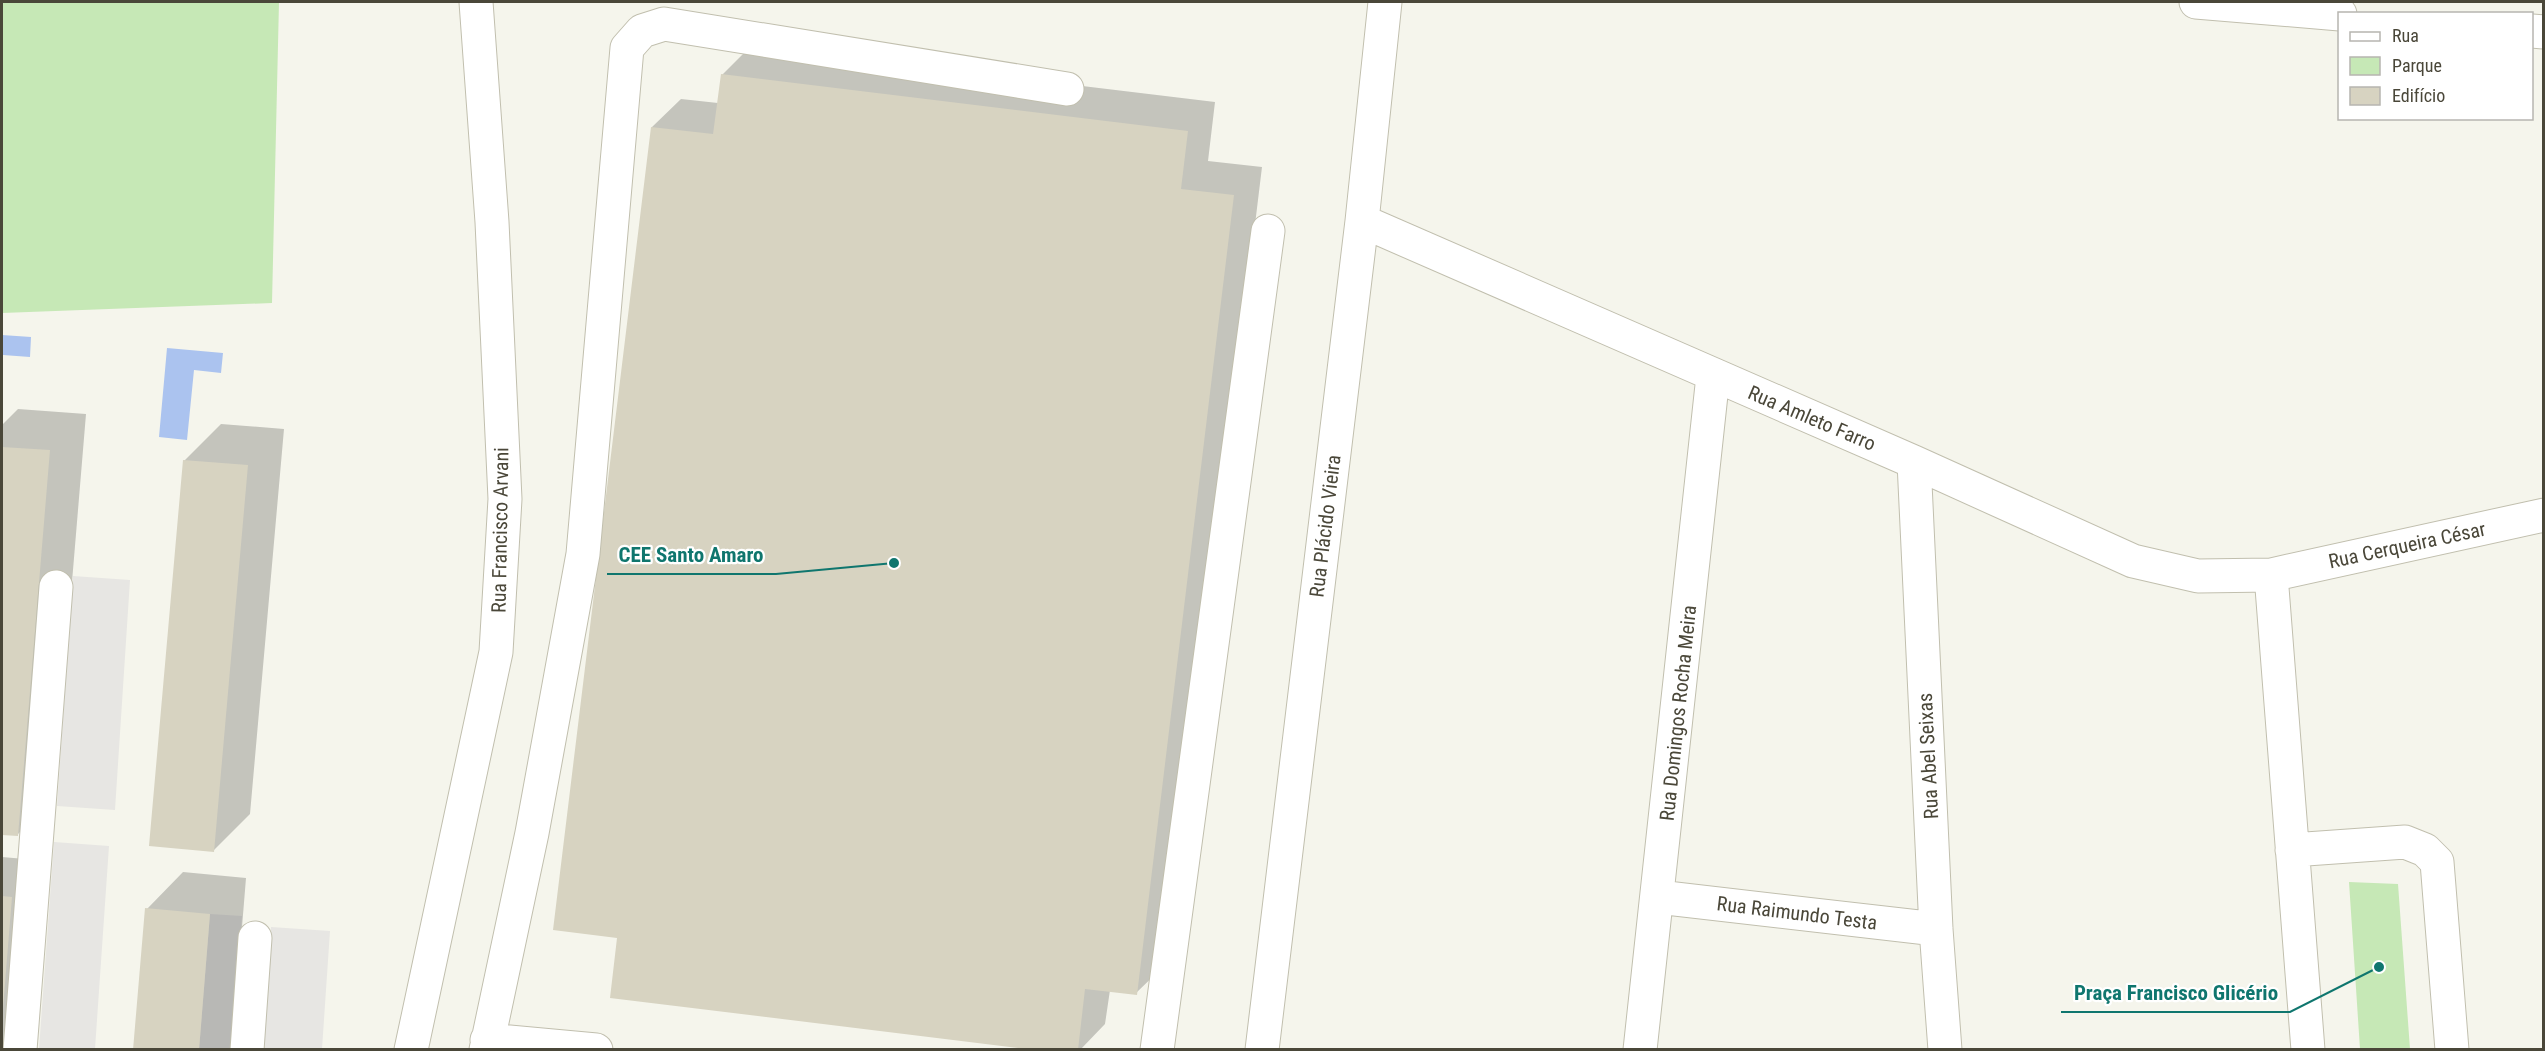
<svg xmlns="http://www.w3.org/2000/svg" width="2545" height="1051" viewBox="0 0 2545 1051" font-family="'Roboto Condensed',sans-serif">
  <style>
    .green { fill: #c6e8b6 }
    .parking { fill: #e7e6e3 }
    .water { fill: #abc3ef }
    .shadow { fill: #0003 }
    .building { fill: #d7d3c1 }
    .lines { fill: none; stroke-linecap: round; stroke-linejoin: round }
    .minor-casing { stroke: #c1bfae; stroke-width: 35 }
    .minor { stroke: #fff; stroke-width: 33 }
    .labels { text-anchor: middle; dominant-baseline: central; stroke-width: 4.5; stroke-linejoin: round; paint-order: stroke }
    .street-label { font-size: 20px; fill: #4a4739; stroke: #fff }
    .leader { fill: none; stroke: #0f766e; stroke-width: 2 }
    .callout-dot { fill: #0f766e; stroke: #fff; stroke-width: 2 }
    .callout-label { font-size: 21px; text-anchor: middle; font-weight: bold; fill: #0f766e; stroke: #fff; stroke-width: 4.5; stroke-linejoin: round; paint-order: stroke }
  </style>
  <rect width="100%" height="100%" fill="#f5f5ec"/>
  <path class="green" d="M2 2H279L272 303 2 313Z
    M2349 882 2398 884 2410 1049H2360Z"/>
  <path class="parking" d="M73 576 130 580 115 810 57 806Z
    M54 842 109 846 95 1049H39Z
    M210 914 242 916 231 1049 199 1050Z
    M271 927 330 931 322 1049 263 1050Z"/>
  <path class="water" d="M2 335 31 337 30 357 3 355 2 366Z
    M167 348 223 353 221 373 194 370 187 440 159 437Z"/>
  <path class="shadow" d="M751 46 1215 102 1208 161 1262 167 1165 965 1136 993 1110 990 1105 1024 1080 1050H1048L619 937 652 127 681 99 718 103 722 75Z
    M18 409 86 414 54 798 17 835 2 833V425Z
    M221 424 284 429 250 814 214 850 184 461Z
    M2 857 48 861 33 1050H2Z
    M183 872 246 878 232 1050H135L147 909Z"/>
  <path class="building" d="M721 74 1188 131 1181 189 1234 195 1137 995 1085 989 1078 1050H1035L610 998 617 938 553 930 651 127 713 134Z
    M2 447 50 450 18 836 2 835Z
    M183 460 248 465 214 852 149 846Z
    M2 896 12 897 3 1008H2Z
    M145 908 210 914 199 1050H133Z"/>
  <g class="lines">
    <defs>
      <path id="minor" d="M2196 2 2340 14
        M2532 31 2544 32
        M1362 221 1914 462 2133 561 2198 576 2271 575 2544 515
        M1914 462 1936 929 1945 1050
        M2271 575 2308 1050
        M2292 850 2405 842 2425 850 2437 862 2452 1050
        M1658 897 1936 929
        M487 1040 596 1050
        M20 1050 56 587
        M247 1050 255 938
        M411 1050 496 652 505 499 492 222 476 2
        M486 1050 532 833 583 554 627 48 642 31 664 24 1067 89
        M1157 1050 1268 231
        M1262 1050 1362 221 1385 2
        M1640 1050 1713 376"/>
    </defs>
    <use href="#minor" class="minor-casing"/>
    <use href="#minor" class="minor"/>
  </g>
  <g class="labels">
    <g class="street-label">
      <text transform="translate(1812 418) rotate(23)">Rua Amleto Farro</text>
      <text transform="translate(1325 526) rotate(-83)">Rua Plácido Vieira</text>
      <text transform="translate(500 530) rotate(-89)">Rua Francisco Arvani</text>
      <text transform="translate(2407 545) rotate(-12)">Rua Cerqueira César</text>
      <text transform="translate(1678 713) rotate(-84)">Rua Domingos Rocha Meira</text>
      <text transform="translate(1928 756) rotate(-93)">Rua Abel Seixas</text>
      <text transform="translate(1797 913) rotate(7)">Rua Raimundo Testa</text>
    </g>
  </g>
  <path class="leader" d="M894 563L776 574H607M2379 967L2290 1012H2061"/>
  <g class="callout-dot">
    <circle cx="894" cy="563" r="6"/>
    <circle cx="2379" cy="967" r="6"/>
  </g>
  <g class="callout-label">
    <text x="691" y="562">CEE Santo Amaro</text>
    <text x="2176" y="1000">Praça Francisco Glicério</text>
  </g>
  <rect width="2545" height="1051" fill="none" stroke="#4a4739" stroke-width="6"/>
  <rect x="2338" y="12" width="195" height="108" fill="#ffffff" stroke="#b7b5b0" stroke-width="1.5"/>
  <rect x="2350" y="32" width="30" height="9" fill="#ffffff" stroke="#b7b5b0" stroke-width="1.5"/>
  <text x="2392" y="42" font-size="18" fill="#4a4739">Rua</text>
  <rect x="2350" y="57" width="30" height="18" fill="#c6e8b6" stroke="#b7b5b0" stroke-width="1.5"/>
  <text x="2392" y="72" font-size="18" fill="#4a4739">Parque</text>
  <rect x="2350" y="87" width="30" height="18" fill="#d7d3c1" stroke="#b7b5b0" stroke-width="1.5"/>
  <text x="2392" y="102" font-size="18" fill="#4a4739">Edifício</text>
</svg>
